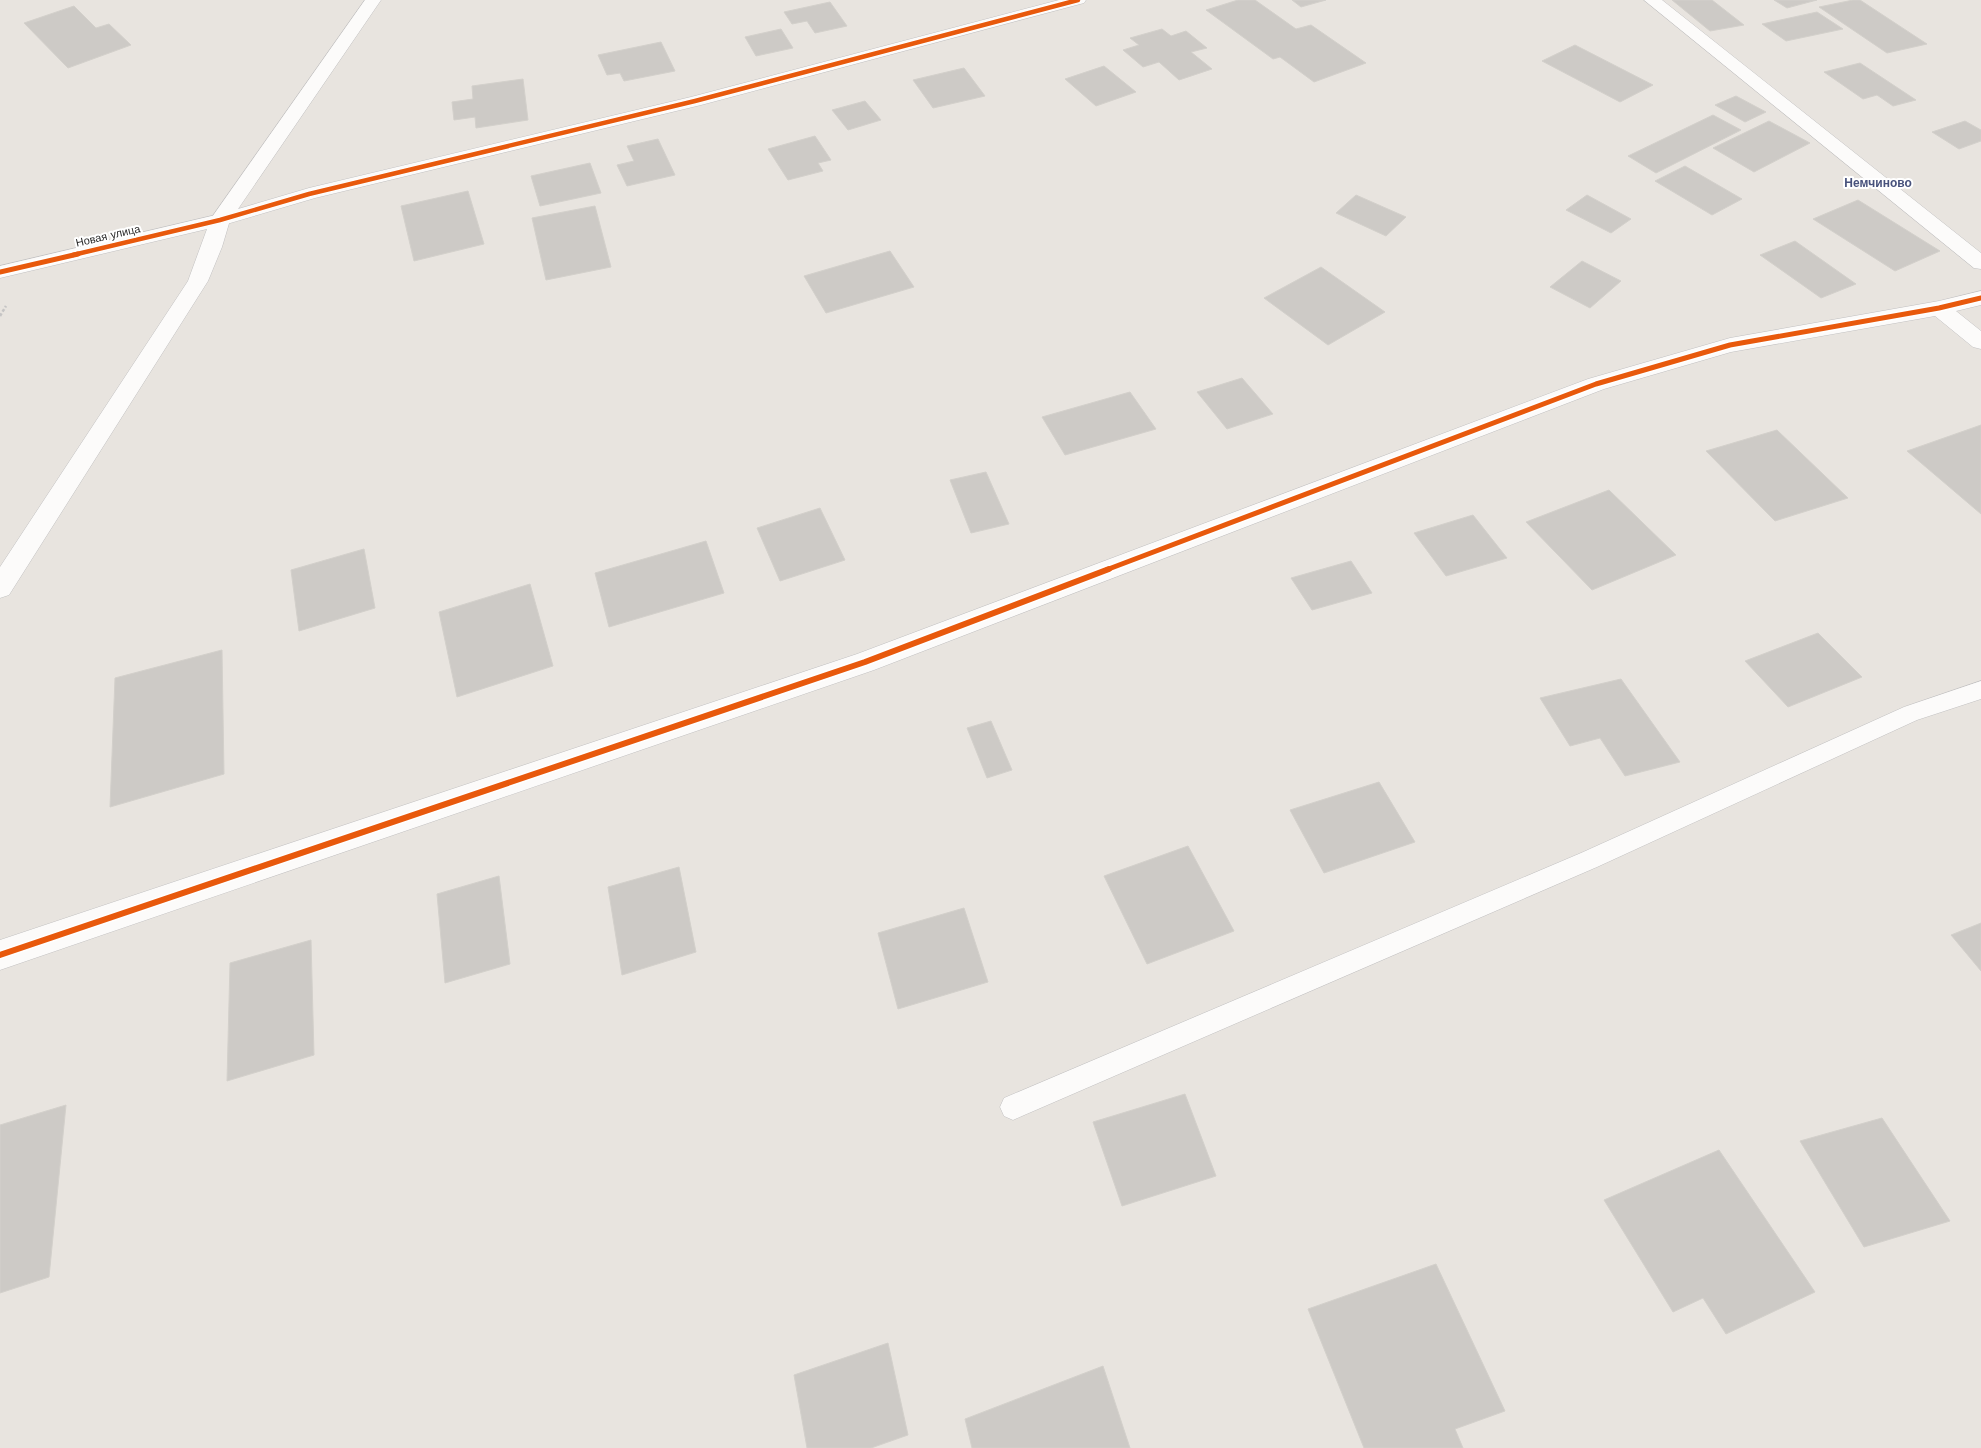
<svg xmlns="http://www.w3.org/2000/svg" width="1981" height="1448" viewBox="0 0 1981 1448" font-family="'Work Sans',sans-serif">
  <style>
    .building { fill: #cdcac6; stroke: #d3d0cb }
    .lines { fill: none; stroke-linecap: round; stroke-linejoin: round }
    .service-casing { stroke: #c1c0c1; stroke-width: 1 }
    .minor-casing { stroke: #c1c0c1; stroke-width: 1 }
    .tertiary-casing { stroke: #c1c0c1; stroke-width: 1 }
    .path { stroke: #c5c4c4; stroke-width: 2.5; stroke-dasharray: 3 2; stroke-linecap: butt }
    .service { fill: #fcfbfa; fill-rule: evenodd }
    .minor { fill: #fcfbfa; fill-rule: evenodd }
    .tertiary { fill: #fcfbfa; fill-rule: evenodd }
    .cycleway-far2-casing { stroke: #fff; stroke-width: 6 }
    .cycleway-far1-casing { stroke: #fff; stroke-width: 8 }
    .cycleway-casing { stroke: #fff; stroke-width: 9 }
    .cycleway-far2 { stroke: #e8590c; stroke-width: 4.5 }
    .cycleway-far1 { stroke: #e8590c; stroke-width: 5 }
    .cycleway { stroke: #e8590c; stroke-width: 6 }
    .labels { text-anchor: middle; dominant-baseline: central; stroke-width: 4; stroke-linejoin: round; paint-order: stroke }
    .far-street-label { font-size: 11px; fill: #2a2a2a; stroke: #fff }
    .far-quarter-label { font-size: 12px; font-weight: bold; fill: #48527c; stroke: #fff }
  </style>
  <rect width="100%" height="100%" fill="#e8e4df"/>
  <path class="building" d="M1238 0H1255L1296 29 1311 25 1366 63 1314 82 1280 57 1273 59 1206 10Z
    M1292 0H1326L1301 7Z
    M1672 0H1712L1744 25 1710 31Z
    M1774 0H1817L1787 8Z
    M1853 0H1860L1927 44 1887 53 1819 7Z
    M830 2 847 26 815 33 807 21 792 24 784 12Z
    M74 6 96 28 109 24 131 45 68 68 24 23Z
    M1817 12 1843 29 1786 41 1762 24Z
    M781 29 793 48 756 56 745 37Z
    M1162 29 1171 36 1186 31 1207 48 1191 52 1212 69 1179 80 1159 62 1143 67 1123 50 1139 45 1130 38Z
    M661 42 675 71 624 81 620 73 607 75 598 55Z
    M1575 45 1653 85 1620 102 1542 61Z
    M1860 63 1916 100 1893 106 1877 95 1863 99 1824 72Z
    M1104 66 1136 92 1096 106 1065 79Z
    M964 68 985 96 933 108 913 80Z
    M523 79 528 120 476 128 475 117 454 120 452 102 473 99 472 86Z
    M1736 96 1766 112 1745 122 1715 105Z
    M865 101 881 120 848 130 832 110Z
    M1713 115 1741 130 1656 173 1628 156Z
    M1769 121 1810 143 1754 172 1713 148Z
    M1965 121 1981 130V141L1959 149 1932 132Z
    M815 136 831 160 818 163 823 171 788 180 768 149Z
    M658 139 675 175 627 186 617 165 634 161 627 146Z
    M590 163 601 193 540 206 531 176Z
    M1685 166 1742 199 1712 215 1655 181Z
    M468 191 484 244 414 261 401 206Z
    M1356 195 1406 217 1386 236 1336 213Z
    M1587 195 1631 219 1611 233 1566 210Z
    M1858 200 1940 251 1895 271 1813 219Z
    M595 206 611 267 546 280 532 218Z
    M1795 241 1856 284 1821 298 1760 255Z
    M890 251 914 287 826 313 804 276Z
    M1582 261 1621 281 1590 308 1550 287Z
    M1321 267 1385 312 1328 345 1264 298Z
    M1242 378 1273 414 1227 429 1197 392Z
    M1130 392 1156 429 1065 455 1042 417Z
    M1981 425V514L1907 451Z
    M1777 430 1848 498 1775 521 1706 451Z
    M986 472 1009 524 971 533 950 480Z
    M1609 490 1676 555 1592 590 1526 522Z
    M820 508 845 560 780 581 757 528Z
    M1473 515 1507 558 1446 576 1414 533Z
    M706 541 724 593 609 627 595 573Z
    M364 549 375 608 299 631 291 570Z
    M1351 561 1372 593 1312 610 1291 578Z
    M530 584 553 666 457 697 439 612Z
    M1818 633 1862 677 1788 707 1745 661Z
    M222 650 224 774 110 807 115 678Z
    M1621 679 1680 762 1625 776 1600 738 1570 746 1540 698Z
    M991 721 1012 770 987 778 967 728Z
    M1379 782 1415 842 1324 873 1290 810Z
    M1188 846 1234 931 1147 964 1104 876Z
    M679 867 696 952 622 975 608 887Z
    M499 876 510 964 445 983 437 894Z
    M964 908 988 982 898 1009 878 933Z
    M1981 923V971L1951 935Z
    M311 940 314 1055 227 1081 230 963Z
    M1185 1094 1216 1176 1122 1206 1093 1122Z
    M66 1105 49 1277 0 1293V1125Z
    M1882 1118 1950 1221 1864 1247 1800 1141Z
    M1719 1150 1815 1292 1726 1334 1703 1298 1673 1312 1604 1200Z
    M1436 1264 1505 1411 1455 1429 1463 1448H1364L1308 1309Z
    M888 1343 908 1435 871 1448H807L794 1375Z
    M1103 1366 1130 1448H972L965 1419Z"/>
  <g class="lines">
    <defs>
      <path id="service" d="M1981 681V699L1917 720 1597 867 1022 1116 1013 1120 1004 1116 1000 1107 1004 1098 1581 853 1904 707Z"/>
      <path id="minor" d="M365 0H381L238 209 309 188 691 97 1059 0H1086L1084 3 701 105 315 198 220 226 213 224 210 220Z
        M1644 0H1662L1981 253V269L1974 268Z
        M1981 291V305L1956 311 1981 331V349L1973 347 1935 316 1731 352 1604 389 874 670 0 970V940L857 654 1588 379 1730 338 1939 301Z"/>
      <path id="tertiary" d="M220 214 227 216 230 220 222 247 208 281 9 595 0 598V567L188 281 207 229 0 278V266Z"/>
    </defs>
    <use href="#service" class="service-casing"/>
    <use href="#minor" class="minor-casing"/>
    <use href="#tertiary" class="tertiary-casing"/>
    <path class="path" d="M0 316 6 306"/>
    <use href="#service" class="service"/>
    <use href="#minor" class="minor"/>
    <use href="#tertiary" class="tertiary"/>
    <defs>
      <path id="cycleway-far2" d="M73 255 220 220 309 194 695 101 1078 0"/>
      <path id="cycleway-far1" d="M0 272 78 254
        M1106 570 1596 384 1730 345 1939 308 1981 298"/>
      <path id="cycleway" d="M0 955 865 662 1109 569"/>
    </defs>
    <use href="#cycleway-far2" class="cycleway-far2-casing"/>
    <use href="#cycleway-far1" class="cycleway-far1-casing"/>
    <use href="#cycleway" class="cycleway-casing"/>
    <use href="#cycleway-far2" class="cycleway-far2"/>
    <use href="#cycleway-far1" class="cycleway-far1"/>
    <use href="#cycleway" class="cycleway"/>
  </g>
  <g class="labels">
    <g class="far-street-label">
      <text transform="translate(108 236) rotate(-13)">Новая улица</text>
    </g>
    <g class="far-quarter-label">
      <text x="1878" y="183">Немчиново</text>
    </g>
  </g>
</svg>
